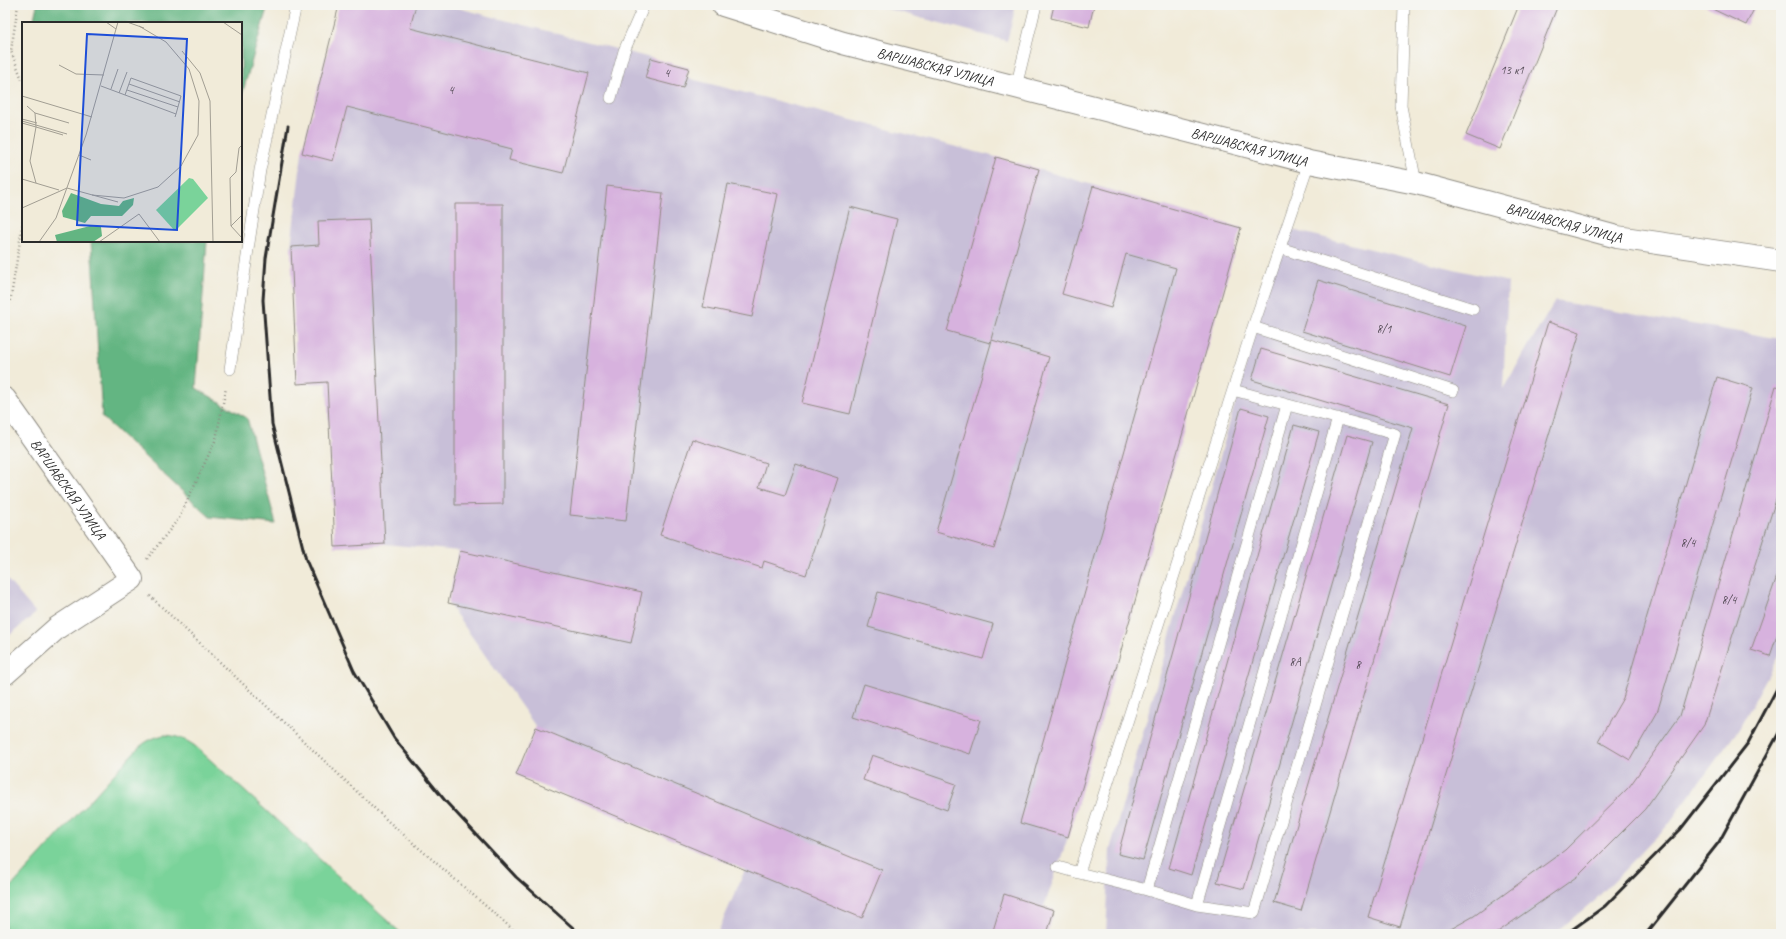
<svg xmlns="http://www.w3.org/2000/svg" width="1786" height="939" viewBox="0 0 1786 939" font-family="Caveat,sans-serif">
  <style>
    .industrial { fill: #c8bfd8 }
    .green { fill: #7ad39a; stroke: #527f62 }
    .forest { fill: #63b582; stroke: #477056 }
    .building { fill: #d7b2de }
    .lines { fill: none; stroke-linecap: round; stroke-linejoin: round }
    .lane-casing { stroke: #8e8b82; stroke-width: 12 }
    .street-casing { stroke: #8e8b82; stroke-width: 24 }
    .path { stroke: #8e8b82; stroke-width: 2.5; stroke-dasharray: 1 3; stroke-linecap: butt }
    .lane { stroke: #fff; stroke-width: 11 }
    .street { stroke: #fff; stroke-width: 22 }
    .rail { stroke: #2b2b2b; stroke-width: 3 }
    .labels { text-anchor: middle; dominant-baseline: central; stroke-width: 3.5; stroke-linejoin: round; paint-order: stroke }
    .number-label { font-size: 12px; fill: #564d58 }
    .street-label { font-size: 14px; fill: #2b2b2b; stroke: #f6f6f2 }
    .inset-road { fill: none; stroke: #a29e93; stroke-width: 1 }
    .view { fill: #1d4ed8; fill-opacity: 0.15; stroke: #1d4ed8; stroke-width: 2 }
    .inset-edge { fill: none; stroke: #2b2b2b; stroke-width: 2 }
  </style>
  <rect width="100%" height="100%" fill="#f6f6f2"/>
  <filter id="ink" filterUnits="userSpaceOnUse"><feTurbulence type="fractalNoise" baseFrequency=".025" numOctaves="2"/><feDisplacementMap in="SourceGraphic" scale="8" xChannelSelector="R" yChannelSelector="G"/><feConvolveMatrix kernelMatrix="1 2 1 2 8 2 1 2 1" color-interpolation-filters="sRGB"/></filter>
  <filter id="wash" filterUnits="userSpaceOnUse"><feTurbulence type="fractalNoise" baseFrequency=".012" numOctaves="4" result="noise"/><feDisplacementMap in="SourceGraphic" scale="16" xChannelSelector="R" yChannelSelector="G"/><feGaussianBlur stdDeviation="0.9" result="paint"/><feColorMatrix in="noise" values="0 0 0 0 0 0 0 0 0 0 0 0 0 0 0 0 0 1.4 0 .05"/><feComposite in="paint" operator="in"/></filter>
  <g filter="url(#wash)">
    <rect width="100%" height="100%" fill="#f1ebd9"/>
    <path class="industrial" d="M340 5H447L689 68 687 78 996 157 1241 228 1068 837 1044 907 1054 910 1047 934H720L718 932 745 870 516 775 536 727 448 603 459 551 385 544 335 547 327 383 297 384 291 247 302 153Z
      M873 5H1016L1007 41Z
      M1284 228 1508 282 1503 389 1555 301 1781 339V651L1739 729 1667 826 1597 898 1554 934H1106L1110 850Z
      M5 577 36 613 5 639Z"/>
    <path class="green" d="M165 735C177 736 185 739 195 746L402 934H5V896L11 887 137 749C146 741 154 737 165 735Z"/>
    <path class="forest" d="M37 5H268L241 98V23H33Z
      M91 241H207L196 388 247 418 276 524 210 517 102 417Z"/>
    <g id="blocks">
      <path class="building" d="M339 5H416L410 28 589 73 563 173 509 160 512 149 347 107 333 161 302 153Z
        M1054 5H1094L1089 27 1051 18Z
        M1519 5H1558L1500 149 1466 135Z
        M1704 5H1756L1746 25Z
        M651 58 689 68 683 88 645 78Z
        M996 157 1039 169 990 343 947 331Z
        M728 184 778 194 752 317 703 307Z
        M607 186 663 193 626 521 570 515Z
        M1093 186 1241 228 1068 837 1020 823 1176 268 1126 254 1111 308 1062 294Z
        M455 204H503V504L455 505Z
        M850 207 897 219 850 414 802 403Z
        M369 219 385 544 335 547 327 382 297 384 291 247 319 245 318 221Z
        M1318 280 1466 326 1450 377 1302 331Z
        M1548 322 1580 332 1400 927 1368 917Z
        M992 340 1049 357 994 549 936 532Z
        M1261 349 1449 404 1301 911 1274 903 1413 428 1252 380Z
        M1717 377 1753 388 1657 713 1630 760 1598 741 1623 698Z
        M1776 386 1781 387V484L1704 725 1645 809 1579 875 1495 934H1442L1474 916 1565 850 1629 787 1680 716Z
        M1241 408 1269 416 1143 860 1118 854Z
        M1294 425 1319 432 1191 875 1169 868Z
        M1347 435 1372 442 1244 889 1217 882Z
        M692 439 766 463 759 487 785 495 796 464 838 478 806 575 764 561 762 568 660 535Z
        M460 551 642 592 631 643 448 603Z
        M1781 565V624L1770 656 1751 650Z
        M878 592 993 624 983 659 868 627Z
        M864 684 981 720 970 754 853 717Z
        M536 727 882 870 862 918 516 775Z
        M872 755 956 784 947 810 863 780Z
        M1004 894 1054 910 1047 934H992Z"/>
    </g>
  </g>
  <g filter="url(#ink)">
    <use href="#blocks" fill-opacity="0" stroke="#8e8b82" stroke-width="1"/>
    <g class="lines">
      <defs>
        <path id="lane" d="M1404 5 1401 106 1416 183
          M1016 87 1036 5
          M611 98 624 51 644 5
          M1280 248 1473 309
          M1253 327 1453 391
          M230 369 260 170 296 5
          M1058 867 1079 873 1253 327 1309 162
          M1079 873 1147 890 1197 905 1254 913 1395 434 1233 390
          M1147 890 1287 405
          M1197 905 1338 418"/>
        <g id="street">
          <path id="s1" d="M723 5 843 43 1309 162 1416 183 1617 237 1781 261"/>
          <path id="s2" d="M5 399 132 579 57 628 5 674"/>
        </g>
      </defs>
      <use href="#lane" class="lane-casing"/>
      <use href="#street" class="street-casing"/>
      <path class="path" d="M18 5 11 51 23 82
        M5 316 11 297 23 221
        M147 559 179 518 216 439 226 388
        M150 596 389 822 518 934"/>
      <use href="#lane" class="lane"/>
      <use href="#street" class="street"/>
      <path class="rail" d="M288 126 266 258 263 300 272 424 306 560 354 671 394 738 447 803 516 877 580 934
        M1566 934 1605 906 1680 830 1748 743 1781 681
        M1646 934 1719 842 1781 729"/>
    </g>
  </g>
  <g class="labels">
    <g class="number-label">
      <text x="1512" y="70">13 к1</text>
      <text x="667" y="73">4</text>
      <text x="451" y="90">4</text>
      <text x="1384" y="329">8/1</text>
      <text x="1688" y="543">8/4</text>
      <text x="1729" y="600">8/4</text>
      <text x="1295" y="662">8А</text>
      <text x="1358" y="665">8</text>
    </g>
    <g class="street-label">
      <text stroke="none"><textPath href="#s1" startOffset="221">ВАРШАВСКАЯ УЛИЦА</textPath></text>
      <text stroke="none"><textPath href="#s1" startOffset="545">ВАРШАВСКАЯ УЛИЦА</textPath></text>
      <text stroke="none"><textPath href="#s1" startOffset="869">ВАРШАВСКАЯ УЛИЦА</textPath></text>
      <text stroke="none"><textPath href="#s2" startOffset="110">ВАРШАВСКАЯ УЛИЦА</textPath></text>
    </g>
  </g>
  <g transform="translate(22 22)">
    <rect width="220" height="220" fill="#f1ebd9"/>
    <path d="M167 156 171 157 186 176 156 206 152 208 134 188Z" fill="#7ad39a"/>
    <path d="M49 171 79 182 97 184 101 179 112 176 111 183 100 194H69L63 201 41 195 40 189ZM68 204 79 205 80 214 71 220H35L33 213Z" fill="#63b582"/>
    <path class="inset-road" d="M84 0 94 7M105 0 122 6M201 0 220 13M160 29 178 51 188 79 191 220M37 43 54 52 82 53M107 62 158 80M79 64 154 92 153 95M89 67 96 47M105 68 156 85M97 71 105 50M103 73 109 56 159 74 154 92M0 74 70 95M5 84 13 91 47 101M13 91 14 105 41 113M0 97 15 101M0 99 45 112M0 101 14 105 8 139 14 161M57 133 69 138M0 157 37 168M70 173 102 176 136 165 159 144 176 113 177 79 167 47 144 20 117 4M0 186 45 166 96 180M209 204 208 156 214 150 217 126 220 123M209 204 220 216M209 204 220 193M17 220 34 196 64 113 96 0M77 220 117 192 138 220"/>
    <path class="view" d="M65 12 165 17 155 208 55 203Z"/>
    <rect width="220" height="220" class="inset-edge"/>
  </g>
  <rect width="1786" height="939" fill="none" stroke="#f6f6f2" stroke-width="20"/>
</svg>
